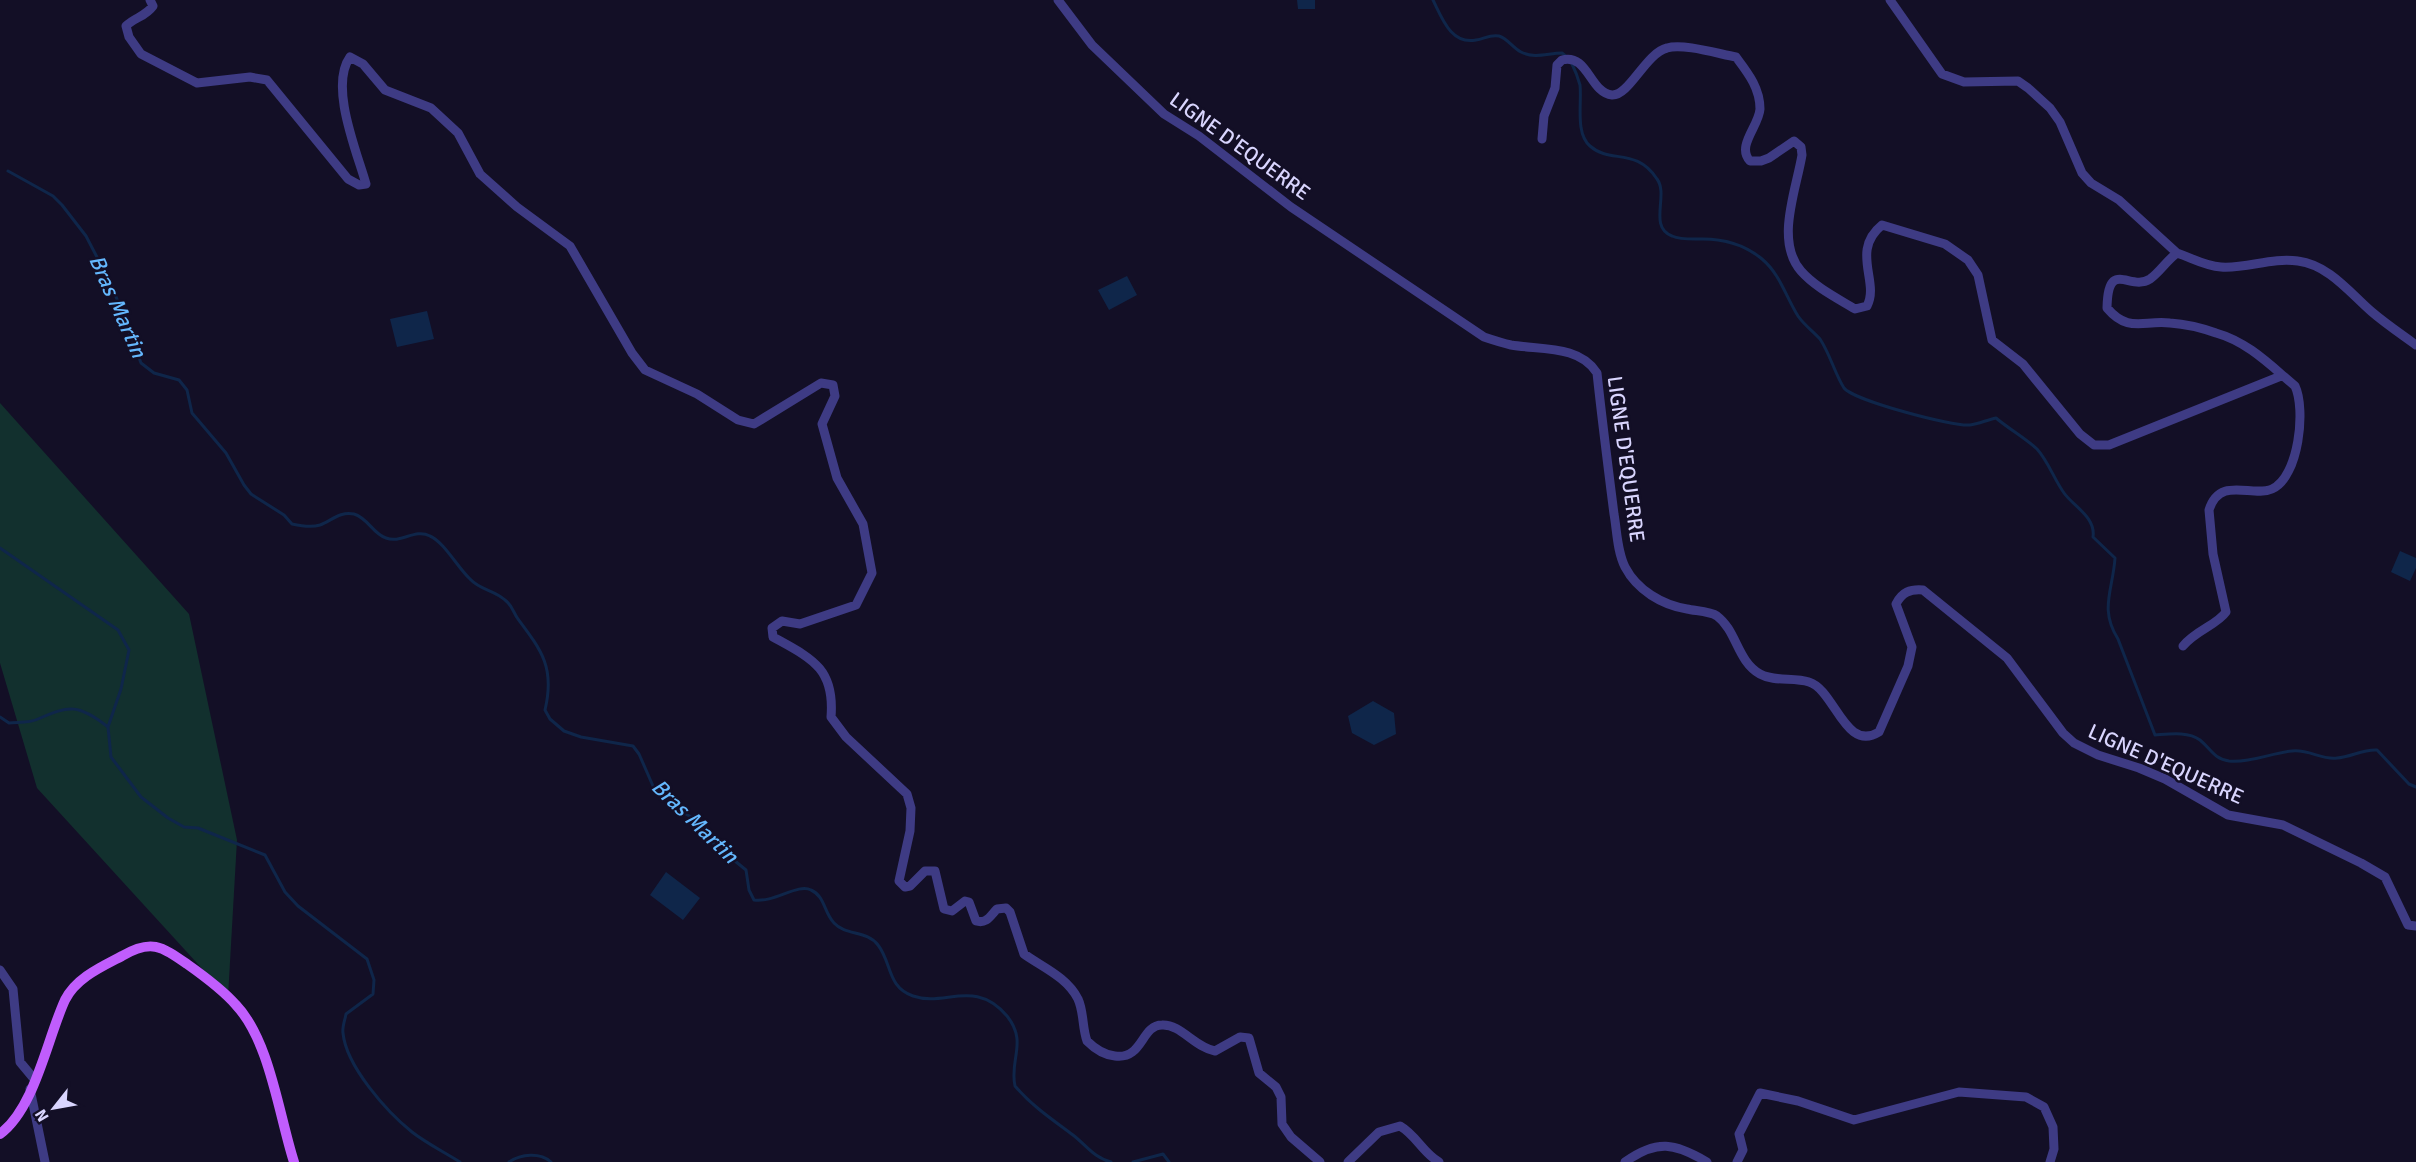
<svg xmlns="http://www.w3.org/2000/svg" width="2416" height="1162" viewBox="0 0 2416 1162" font-family="Signika,sans-serif">
  <style>
    .green { fill: #12302e }
    .water { fill: #0f264a }
    .lines { fill: none; stroke-linecap: round; stroke-linejoin: round }
    .stream { stroke: #0f264a; stroke-width: 3 }
    .minor { stroke: #3e3b84; stroke-width: 9 }
    .major { stroke: #c05dfd; stroke-width: 10 }
    .labels { text-anchor: middle; dominant-baseline: central; stroke-width: 5; stroke-linejoin: round; paint-order: stroke }
    .street-label { font-size: 21px; fill: #d9d5fe; stroke: #130f26 }
    .water-label { font-size: 22px; font-style: italic; fill: #64b7fd; stroke: #130f26 }
  </style>
  <rect width="100%" height="100%" fill="#130f26"/>
  <path class="green" d="M0 403 189 614 237 840 228 997 37 788 0 663Z"/>
  <path class="water" d="M1297 0H1315V9H1298Z
    M1127 276 1137 295 1109 310 1098 290Z
    M427 311 434 339 397 347 390 319Z
    M2400 551 2416 558V568L2410 581 2391 572Z
    M1373 701 1394 713 1396 734 1374 745 1352 733 1348 716Z
    M666 872 700 898 683 920 650 895Z"/>
  <g class="lines">
    <path class="stream" d="M1433 0C1442 18 1451 45 1476 40 1484 39 1490 34 1499 36 1507 38 1513 48 1521 52 1535 59 1548 53 1562 53L1568 58
      M1572 64C1575 70 1578 78 1580 85 1582 103 1575 133 1590 146 1610 164 1636 147 1657 179 1669 195 1648 227 1672 236 1681 240 1693 239 1703 239 1725 239 1745 245 1762 259 1780 274 1786 297 1798 316 1804 325 1813 331 1820 339 1830 354 1835 374 1844 388 1853 400 1953 427 1970 425 1978 424 1987 420 1996 418 2009 429 2025 438 2037 449 2048 461 2054 479 2064 493 2073 506 2096 517 2093 537L2115 558C2113 590 2099 609 2118 639L2155 735C2169 734 2188 731 2200 740 2211 749 2214 759 2229 761 2249 763 2272 753 2292 751 2309 749 2321 760 2337 758 2351 757 2363 749 2377 750L2409 784 2416 787
      M8 171 53 196 62 205 86 236 112 286 141 363 154 373 179 380 187 390 192 413 226 453 244 485 251 494 284 515 292 524C301 526 311 528 320 525 331 521 340 511 354 514 368 518 373 534 386 538 401 544 415 528 430 536 444 542 458 568 470 579 480 590 494 590 505 600 512 605 513 612 518 619 542 651 555 668 545 710L550 719 564 731 581 737 633 746 639 754 653 786 683 813 696 819 709 832 713 843 746 870 749 890 754 900C774 903 798 883 811 890 825 896 824 913 834 923 846 936 867 930 878 945 892 963 887 987 913 996 945 1007 975 978 1007 1016 1028 1042 1009 1060 1015 1086 1032 1106 1053 1120 1073 1135 1086 1145 1094 1158 1111 1162
      M0 548 118 630 129 650 121 689 108 727 111 757 141 797 168 818 184 827 198 828 265 855 285 892 298 906 367 959 374 980 373 994 346 1014C345 1020 342 1027 343 1033 346 1066 387 1112 412 1132 426 1143 444 1152 460 1162
      M0 717 9 723C18 722 30 723 38 719 70 705 78 704 108 727
      M509 1162C521 1154 540 1152 551 1162
      M1133 1162 1163 1154 1169 1162"/>
    <path class="minor" d="M150 0 153 6C145 17 135 17 126 26L129 37 141 54 197 83 250 77 267 80 348 179 359 185 366 184C357 152 329 86 350 57L363 64 385 90 431 108 458 133 480 174 517 207 570 246 632 353 645 370 697 394 738 420 754 424 821 383 833 385 835 396 822 424 837 478 863 524 872 573 856 605 800 624 782 621 772 628 773 637C811 658 835 668 831 717L846 737 907 794 911 808 910 831 899 881 905 887 910 886 925 871H935L944 909 952 911 965 901 969 902 976 921C987 924 990 916 997 909L1006 908 1010 912 1024 954C1042 967 1067 977 1078 999 1084 1012 1082 1027 1087 1041 1095 1049 1104 1055 1115 1056 1143 1060 1141 1025 1162 1025 1181 1024 1194 1047 1215 1051L1240 1037 1249 1038 1259 1073 1276 1087 1281 1097 1282 1124 1291 1137 1320 1162
      M1058 0 1092 45 1164 114 1199 136 1291 207 1484 337C1493 340 1502 343 1511 345 1540 350 1580 345 1597 373 1602 420 1608 467 1614 514 1617 531 1617 551 1625 567 1637 590 1662 605 1687 609 1696 611 1710 611 1717 616 1737 631 1737 661 1760 674 1774 682 1794 677 1809 682 1835 690 1845 753 1879 732L1908 666 1912 647 1896 604C1902 592 1910 589 1923 590L2007 658 2063 733 2074 743 2098 755 2139 768 2165 779 2228 815 2283 825 2361 863 2385 877 2408 925 2416 926
      M1890 0 1942 74 1964 82 2018 81 2028 88 2050 108 2060 122 2082 173 2091 183 2119 200 2177 253
      M1542 139 1544 116 1555 88 1557 65 1562 60C1588 53 1590 93 1612 95 1629 96 1646 53 1667 48 1683 43 1719 54 1736 57 1748 73 1760 88 1760 109 1759 126 1736 146 1750 161H1761L1769 158 1794 141 1801 147 1802 155C1796 191 1775 241 1801 271 1815 287 1837 298 1855 309L1867 306C1880 282 1850 251 1882 225L1945 244 1968 260 1978 275 1992 340 2023 364 2080 434 2094 445H2109L2281 376
      M2183 646C2196 630 2217 625 2226 612L2213 554 2209 510C2220 475 2252 498 2272 489 2299 477 2306 409 2295 386 2270 365 2248 342 2216 333 2202 328 2185 324 2170 323 2143 320 2128 333 2107 308 2108 257 2130 292 2150 279 2160 272 2167 260 2177 253 2192 258 2205 266 2221 267 2246 269 2272 257 2298 261 2329 265 2350 293 2372 312 2386 324 2401 334 2416 345
      M0 970 13 989 20 1062 35 1080
      M30 1089 45 1162
      M1348 1162 1379 1132 1400 1126C1416 1135 1423 1153 1439 1162
      M1625 1162C1657 1139 1675 1143 1707 1162
      M1737 1162 1743 1150 1739 1134 1760 1093 1798 1101 1854 1120 1959 1092 2026 1097 2044 1107 2053 1127 2054 1149 2050 1162"/>
    <path class="major" d="M0 1134C35 1108 47 1039 65 1000 76 978 101 967 122 956 151 939 161 946 187 964 204 976 222 989 236 1005 270 1041 279 1116 294 1162"/>
  </g>
  <g class="labels">
    <g class="street-label">
      <text transform="translate(1240 146) rotate(36)">LIGNE D'EQUERRE</text>
      <text transform="translate(1626 459) rotate(82)">LIGNE D'EQUERRE</text>
      <text transform="translate(2166 764) rotate(24)">LIGNE D'EQUERRE</text>
    </g>
    <g class="water-label">
      <text transform="translate(118 306) rotate(66)">Bras Martin</text>
      <text transform="translate(695 821) rotate(44)">Bras Martin</text>
    </g>
  </g>
  <g transform="translate(54 1108) rotate(239)" stroke="#130f26" stroke-width="4.5" paint-order="stroke">
  <path d="M0-4.5L10 22L0 15L-10 22Z" fill="#d9d5fe"/>
  <text y="-9" font-size="16" font-weight="bold" text-anchor="middle" fill="#d9d5fe">N</text>
  </g>
</svg>
